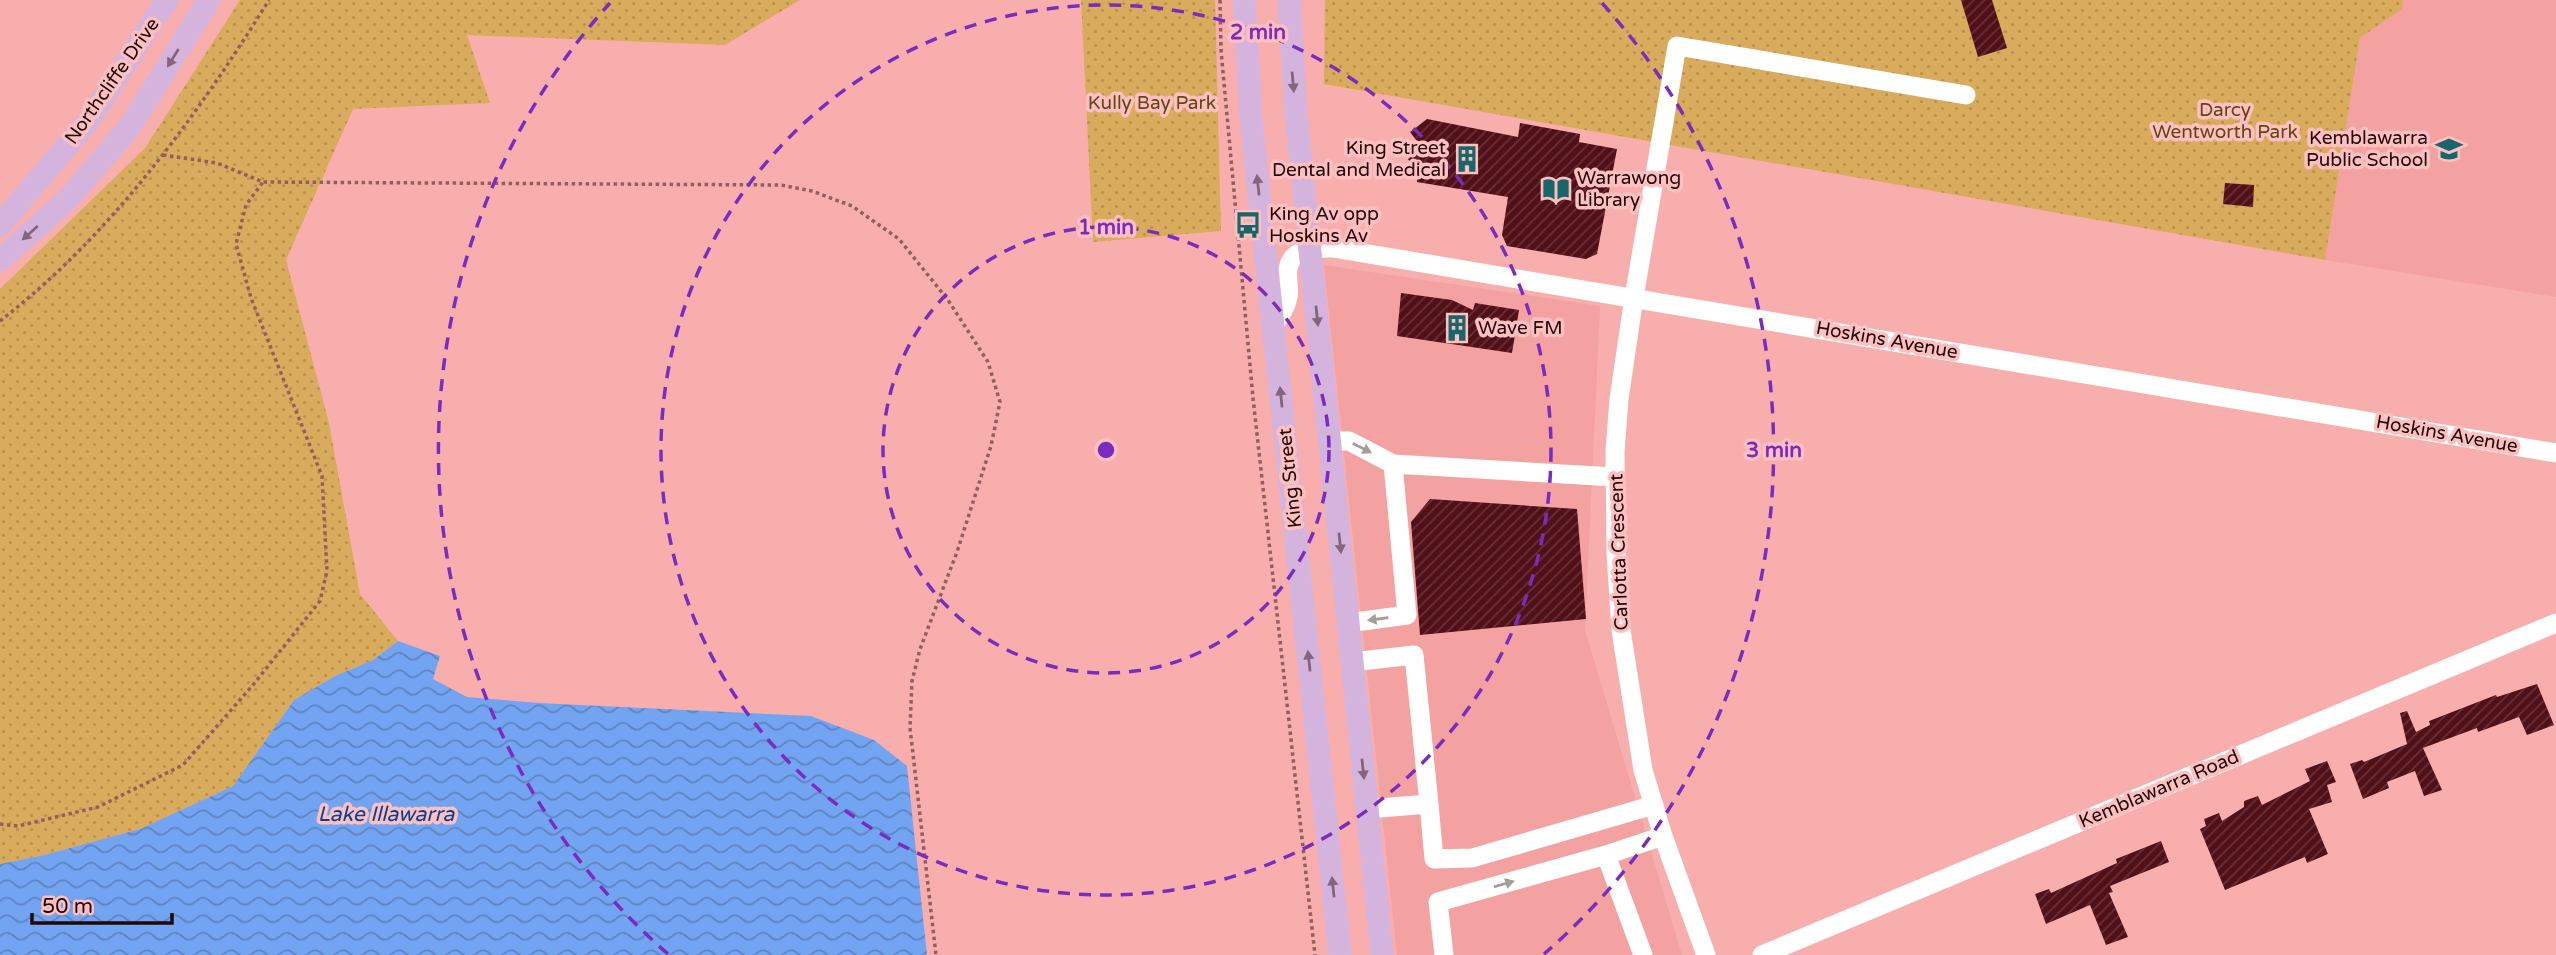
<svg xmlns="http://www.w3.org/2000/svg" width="2556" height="955" viewBox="0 0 2556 955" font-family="'Varela Round',sans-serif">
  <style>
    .built { fill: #f3a1a1 }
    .park { fill: url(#park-dots) }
    .water { fill: url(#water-waves) }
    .building { fill: url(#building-hatch) }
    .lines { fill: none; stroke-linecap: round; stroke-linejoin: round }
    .path { stroke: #925f60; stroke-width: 3.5; stroke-dasharray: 3.5 3.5; stroke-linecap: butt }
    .minor { stroke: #fff; stroke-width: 19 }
    .major { stroke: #d4b4dd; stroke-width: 23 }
    .oneway { fill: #83667d }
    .oneway2 { fill: #a69c9c }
    .ring { fill: none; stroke: #7b2cbf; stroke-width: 3.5; stroke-dasharray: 12 9 }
    .labels { text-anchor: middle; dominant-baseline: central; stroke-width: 7; stroke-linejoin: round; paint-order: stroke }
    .street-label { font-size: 19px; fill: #200708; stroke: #fdbfbf }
    .park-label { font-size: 19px; fill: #624714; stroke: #fdbfbf }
    .poi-label { font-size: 19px; fill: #200708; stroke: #fdbfbf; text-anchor: start }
    .water-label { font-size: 21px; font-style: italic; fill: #044195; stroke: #fdbfbf }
    .centre { fill: #7b2cbf; stroke: #fdbfbf; stroke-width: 3.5 }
    .ring-label { font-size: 21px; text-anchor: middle; font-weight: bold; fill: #7b2cbf; stroke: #fdbfbf; stroke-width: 7; stroke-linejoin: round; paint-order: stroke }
  </style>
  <defs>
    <pattern id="park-dots" width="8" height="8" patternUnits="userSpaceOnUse" patternTransform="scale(1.75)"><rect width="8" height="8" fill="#d9ab5c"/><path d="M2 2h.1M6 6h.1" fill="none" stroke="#ba924e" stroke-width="1.8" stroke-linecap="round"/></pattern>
    <pattern id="water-waves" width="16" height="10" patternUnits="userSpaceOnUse" patternTransform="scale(1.75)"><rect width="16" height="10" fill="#73a4f1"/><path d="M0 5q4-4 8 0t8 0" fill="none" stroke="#5e84c1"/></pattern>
    <pattern id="building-hatch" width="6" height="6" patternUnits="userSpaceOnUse" patternTransform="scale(1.75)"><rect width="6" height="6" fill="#511018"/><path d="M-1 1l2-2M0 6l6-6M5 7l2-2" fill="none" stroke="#663137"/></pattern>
  </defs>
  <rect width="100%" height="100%" fill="#f9aeae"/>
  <path class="built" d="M2403 0H2556V297L2325 260 2360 38 2402 9Z
    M1324 265 1600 306 1585 630 1682 955H1397Z"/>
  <path class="park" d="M240 0H800L725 45 467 35 490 103 353 109 286 260 329 423 360 594 398 641 373 660 335 676 294 700 233 786 140 829 44 855 0 864V289L145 148Z
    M1081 0H1215L1221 231 1093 242Z
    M1325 0H2403L2402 9 2360 38 2325 260 1324 84Z"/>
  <path class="water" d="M398 641 440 656 433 679 467 697 539 703 811 716 874 740 907 766 927 955H0V864L44 855 140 829 233 786 294 700 335 676 373 660Z"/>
  <path class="building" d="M1961 0H1992L2007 48 1978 57Z
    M1427 119 1518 137 1520 123 1580 134 1579 142 1617 149 1597 254 1586 259 1507 246 1502 235 1508 197 1417 182 1418 171 1408 159 1422 148 1410 132Z
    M2225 183 2254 185 2253 207 2223 204Z
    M1401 293 1452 300 1473 310 1475 303 1519 310 1512 353 1397 336Z
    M1430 499 1577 509 1586 619 1420 635 1411 522Z
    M2537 684 2554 725 2527 735 2519 717 2478 732 2477 728 2423 748 2442 790 2424 796 2415 771 2387 782 2389 788 2363 799 2350 764 2362 760 2364 762 2407 744 2400 713 2407 711 2416 732 2430 725 2429 721 2496 695 2497 697Z
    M2327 761 2336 782 2327 785 2332 802 2309 809 2328 854 2307 863 2305 857 2225 890 2200 829 2206 826 2204 819 2219 813 2222 821 2244 807V801L2258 796 2262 805 2310 781 2305 769Z
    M2161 841 2169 862 2110 886 2113 892 2109 893 2128 937 2106 945 2090 905 2046 924 2035 894 2049 889 2051 893 2117 863 2116 859Z"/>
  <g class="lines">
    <path class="path" d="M1220 0 1221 50 1253 398 1315 955
      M163 155 217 163 263 182 781 185 812 191 852 206 899 239 948 300 988 362 1000 402 991 446 957 552 920 649 912 681 910 728 936 955
      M0 321C111 235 195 119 269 0
      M0 824 18 826 98 807 183 765 253 685 320 601 327 571 322 476 251 298 236 244 246 205 263 182"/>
    <path class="minor" d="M1273 326C1280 316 1286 308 1288 297 1290 288 1286 278 1288 269 1292 247 1315 248 1333 248L2556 453
      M1330 441H1349L1393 464
      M1348 623 1407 615 1393 464 1615 477
      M1352 662 1414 655 1429 804
      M1367 809 1429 804 1434 859 1472 858 1654 805
      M1606 855 1643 955
      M1444 955 1438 902 1606 855 1663 836
      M1706 955 1663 836 1643 770 1621 630 1616 554 1615 451 1619 399 1634 297 1677 46 1966 95
      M1762 955 2556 623"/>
    <path class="major" d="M1244 0 1251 119 1340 955
      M1289 0 1296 114 1382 955
      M0 225 89 120 167 0
      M0 260 68 199 129 128 209 0"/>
  </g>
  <defs><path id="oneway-solid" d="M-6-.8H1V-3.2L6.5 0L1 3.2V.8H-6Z" transform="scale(1.75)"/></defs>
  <g class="oneway">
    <use href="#oneway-solid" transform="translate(173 58) rotate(122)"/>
    <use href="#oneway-solid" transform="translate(1293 82) rotate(85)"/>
    <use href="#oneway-solid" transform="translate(1258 185) rotate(-96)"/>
    <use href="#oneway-solid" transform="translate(30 233) rotate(138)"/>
    <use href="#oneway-solid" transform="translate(1317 316) rotate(84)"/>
    <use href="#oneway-solid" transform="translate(1281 397) rotate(-96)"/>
    <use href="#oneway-solid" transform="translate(1340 543) rotate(84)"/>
    <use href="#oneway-solid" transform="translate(1309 661) rotate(-96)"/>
    <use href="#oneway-solid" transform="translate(1363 769) rotate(84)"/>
    <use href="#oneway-solid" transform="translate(1333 887) rotate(-96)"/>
  </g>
  <g class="oneway2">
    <use href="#oneway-solid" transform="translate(1362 448) rotate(27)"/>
    <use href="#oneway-solid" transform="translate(1378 619) rotate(172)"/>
    <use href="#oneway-solid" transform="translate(1504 884) rotate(-16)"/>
  </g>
  <g class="ring">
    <circle cx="1106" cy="450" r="223"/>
    <circle cx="1106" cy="450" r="445"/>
    <path d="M668 954A668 668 0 0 1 610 3M1602 3A668 668 0 0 1 1544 954"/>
  </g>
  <defs>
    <symbol id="school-bare" viewBox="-9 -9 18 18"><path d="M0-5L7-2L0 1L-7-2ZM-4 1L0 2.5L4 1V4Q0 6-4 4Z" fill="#186669" stroke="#fdbfbf" stroke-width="2.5" paint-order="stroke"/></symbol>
    <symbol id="building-bare" viewBox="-9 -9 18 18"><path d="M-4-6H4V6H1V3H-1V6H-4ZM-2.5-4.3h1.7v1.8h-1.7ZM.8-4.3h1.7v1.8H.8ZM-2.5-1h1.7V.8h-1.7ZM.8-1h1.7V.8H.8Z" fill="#186669" stroke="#fdbfbf" stroke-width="2.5" paint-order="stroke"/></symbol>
    <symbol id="library-bare" viewBox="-9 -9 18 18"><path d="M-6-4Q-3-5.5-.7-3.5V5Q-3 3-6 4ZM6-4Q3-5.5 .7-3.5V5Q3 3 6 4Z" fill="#186669" stroke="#fdbfbf" stroke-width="2.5" paint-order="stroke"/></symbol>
    <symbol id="bus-bare" viewBox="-9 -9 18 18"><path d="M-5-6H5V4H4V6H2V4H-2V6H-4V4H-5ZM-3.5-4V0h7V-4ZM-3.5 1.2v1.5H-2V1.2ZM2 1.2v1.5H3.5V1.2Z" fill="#186669" stroke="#fdbfbf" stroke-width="2.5" paint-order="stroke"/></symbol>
  </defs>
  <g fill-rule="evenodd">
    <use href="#school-bare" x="2430" y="130" width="38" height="38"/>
    <use href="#building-bare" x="1448" y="140" width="38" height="38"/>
    <use href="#library-bare" x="1537" y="170" width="38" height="38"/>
    <use href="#bus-bare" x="1229" y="206" width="38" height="38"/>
    <use href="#building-bare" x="1438" y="309" width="38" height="38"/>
  </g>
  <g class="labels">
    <g class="street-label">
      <text transform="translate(112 81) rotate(-55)">Northcliffe Drive</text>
      <text transform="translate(1887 340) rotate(10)">Hoskins Avenue</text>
      <text transform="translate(2447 434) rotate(10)">Hoskins Avenue</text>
      <text transform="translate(1290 478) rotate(-96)">King Street</text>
      <text transform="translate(1619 552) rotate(-92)">Carlotta Crescent</text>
      <text transform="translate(2159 789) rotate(-23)">Kemblawarra Road</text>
    </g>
    <g class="park-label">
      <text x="1152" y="103">Kully Bay Park</text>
      <text x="2225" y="110">Darcy<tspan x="2225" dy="22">Wentworth Park</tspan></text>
    </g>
    <g class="poi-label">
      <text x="2428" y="138" text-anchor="end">Kemblawarra<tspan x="2428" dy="22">Public School</tspan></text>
      <text x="1446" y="148" text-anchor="end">King Street<tspan x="1446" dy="22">Dental and Medical</tspan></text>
      <text x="1577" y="178">Warrawong<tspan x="1577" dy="22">Library</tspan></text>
      <text x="1269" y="214">King Av opp<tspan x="1269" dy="22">Hoskins Av</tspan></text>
      <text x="1478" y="328">Wave FM</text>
    </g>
    <g class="water-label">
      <text x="386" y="814">Lake Illawarra</text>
    </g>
  </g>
  <circle cx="1106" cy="450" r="10" class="centre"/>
  <g class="ring-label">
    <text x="1258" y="39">2 min</text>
    <text x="1106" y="234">1 min</text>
    <text x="1774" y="457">3 min</text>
  </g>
  <path d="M32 913v10h140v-10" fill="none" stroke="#200708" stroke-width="3.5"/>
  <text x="42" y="913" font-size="21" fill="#200708" stroke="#fdbfbf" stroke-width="5" paint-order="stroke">50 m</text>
</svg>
